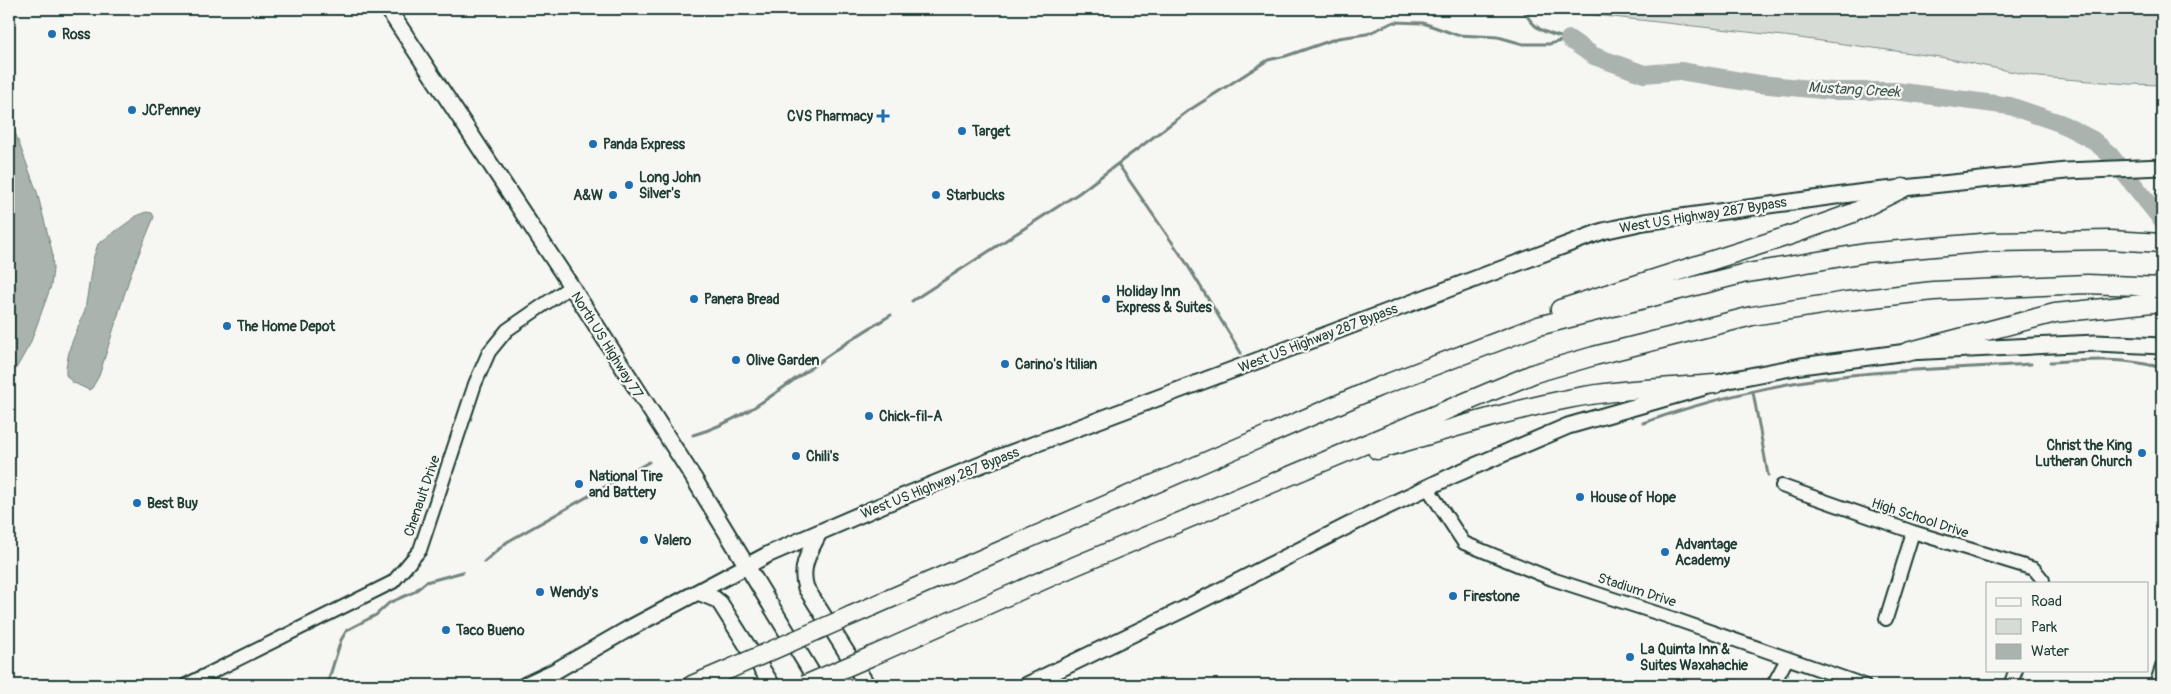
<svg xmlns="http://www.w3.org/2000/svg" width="2171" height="694" viewBox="0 0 2171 694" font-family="Pangolin,sans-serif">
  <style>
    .green { fill: #d6dbd6; stroke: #7a8c85 }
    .water { fill: #aab3ae; stroke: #72847d }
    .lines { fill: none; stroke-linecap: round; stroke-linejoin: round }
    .stream { stroke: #72847d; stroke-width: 3 }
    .river { stroke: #aab3ae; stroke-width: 18 }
    .minor-casing { stroke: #1f3d34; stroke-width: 16 }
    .major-casing { stroke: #1f3d34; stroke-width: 19 }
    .highway-casing { stroke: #1f3d34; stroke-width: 21 }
    .minor { stroke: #f6f6f2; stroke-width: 12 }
    .major { stroke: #f6f6f2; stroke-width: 15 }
    .highway { stroke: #f6f6f2; stroke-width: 18 }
    .highway-bridge-casing { stroke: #1f3d34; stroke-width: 21; stroke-linecap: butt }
    .highway-bridge { stroke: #f6f6f2; stroke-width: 18 }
    .poi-dot { fill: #1f6fb2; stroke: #f6f6f2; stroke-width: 2 }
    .labels { text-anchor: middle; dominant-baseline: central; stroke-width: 4.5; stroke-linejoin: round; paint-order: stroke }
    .poi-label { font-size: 14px; font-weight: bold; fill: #1f3d34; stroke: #f6f6f2; text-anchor: start }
    .street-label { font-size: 14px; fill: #1f3d34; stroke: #f6f6f2 }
    .water-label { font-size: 15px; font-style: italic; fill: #425a52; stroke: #f6f6f2 }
  </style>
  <rect width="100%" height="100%" fill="#f6f6f2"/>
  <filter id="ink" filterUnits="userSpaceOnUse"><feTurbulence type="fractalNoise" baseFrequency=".02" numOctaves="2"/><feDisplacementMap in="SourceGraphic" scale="10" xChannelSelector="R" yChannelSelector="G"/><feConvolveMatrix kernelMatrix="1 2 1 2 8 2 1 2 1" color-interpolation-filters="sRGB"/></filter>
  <g filter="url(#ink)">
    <path class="green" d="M1576 9H2162V85L2129 84 2039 77 1940 57 1792 37 1586 14Z"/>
    <path class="water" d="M9 116 37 192 52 251 53 269 51 286 30 344 14 372V384L9 391Z
      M146 212 152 213 154 217 131 273 99 376 92 388 89 390 72 382 66 375V367L70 347 85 310 93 259 98 244 138 215Z"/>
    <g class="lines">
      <path class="stream" d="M1476 9H1482
        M1523 9C1534 31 1546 33 1568 39
        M1118 164 1185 261 1241 353
        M912 301 1079 193 1188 111 1268 60 1286 56 1338 38 1367 34 1394 22 1423 23 1457 35 1498 37 1523 44H1549L1569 39
        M2050 362C2087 360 2126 357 2162 368
        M1753 392 1768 475
        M1643 423C1704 401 1777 383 1842 376 1904 369 1968 368 2031 364
        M693 435C748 420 792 379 839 348 856 336 873 326 891 315
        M484 562 507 542 649 462
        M327 685 341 640 347 630 376 615 389 603 414 592 426 582 463 572"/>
      <path class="river" d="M1569 39 1594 56 1644 74 1680 71 1759 84 1832 91H1895L2010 106 2060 123 2093 140 2109 154 2162 220"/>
      <defs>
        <path id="minor" d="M1782 486 1913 532 2034 569 2043 580V583
          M1427 487 1464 543 1552 579 1666 616 1864 685
          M1886 619 1913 532
          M186 685 393 582 420 550 475 384 489 352 507 330 571 286
          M1773 685 1787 659
          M2010 685 2016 670
          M2156 685 2162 667"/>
        <path id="major" d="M388 9 571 286 693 477 819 685
          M819 533C810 551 799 567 806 588L867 685
          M698 592 715 599 720 603 772 685
          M525 685 555 671 630 628 769 554 880 506 995 459 1603 231 1644 222 1865 192 2066 171 2162 167
          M1027 685 1184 609 1373 513 1456 474 1568 426 1729 380 1801 366 1907 352 2096 343 2162 346"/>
        <path id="highway" d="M1560 309 1788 236 1853 213 1903 188
          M1907 352 2055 313 2162 302
          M1377 450C1441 432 1503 412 1568 399 1616 389 1666 388 1715 384
          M850 616 1378 387 1538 326 1742 274 1865 253 1992 242 2110 240 2162 243
          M872 656 1075 566 1535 373 1594 356 1752 316 1847 301 1933 291 2087 284 2162 287
          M692 685 732 668"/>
      </defs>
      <use href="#minor" class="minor-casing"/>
      <use href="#major" class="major-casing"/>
      <use href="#highway" class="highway-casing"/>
      <use href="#minor" class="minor"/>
      <use href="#major" class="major"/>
      <use href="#highway" class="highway"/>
      <defs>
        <path id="highway-bridge" d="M732 668 850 616
          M805 685 872 656"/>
      </defs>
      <use href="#highway-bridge" class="highway-bridge-casing"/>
      <use href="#highway-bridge" class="highway-bridge"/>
    </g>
  </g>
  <g class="poi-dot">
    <circle cx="52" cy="34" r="5"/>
    <circle cx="132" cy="110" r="5"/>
    <path d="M880.5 108.5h5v5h5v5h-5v5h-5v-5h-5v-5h5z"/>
    <circle cx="962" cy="131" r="5"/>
    <circle cx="593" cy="144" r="5"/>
    <circle cx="629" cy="185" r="5"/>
    <circle cx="613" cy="195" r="5"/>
    <circle cx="936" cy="195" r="5"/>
    <circle cx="694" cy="299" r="5"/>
    <circle cx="1106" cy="299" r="5"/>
    <circle cx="227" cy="326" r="5"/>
    <circle cx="736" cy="360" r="5"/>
    <circle cx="1005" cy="364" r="5"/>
    <circle cx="869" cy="416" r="5"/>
    <circle cx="2142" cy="453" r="5"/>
    <circle cx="796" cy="456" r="5"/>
    <circle cx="579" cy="484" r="5"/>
    <circle cx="1580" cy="497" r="5"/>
    <circle cx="137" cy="503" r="5"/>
    <circle cx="644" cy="540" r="5"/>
    <circle cx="1665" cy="552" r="5"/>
    <circle cx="540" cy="592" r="5"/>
    <circle cx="1453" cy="596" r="5"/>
    <circle cx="446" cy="630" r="5"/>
    <circle cx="1630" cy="657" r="5"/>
  </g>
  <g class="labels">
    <g class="poi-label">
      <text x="62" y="34">Ross</text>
      <text x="142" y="110">JCPenney</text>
      <text x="873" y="116" text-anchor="end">CVS Pharmacy</text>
      <text x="972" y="131">Target</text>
      <text x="603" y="144">Panda Express</text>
      <text x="639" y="177">Long John<tspan x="639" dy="16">Silver's</tspan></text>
      <text x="603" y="195" text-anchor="end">A&amp;W</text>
      <text x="946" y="195">Starbucks</text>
      <text x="1116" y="291">Holiday Inn<tspan x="1116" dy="16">Express &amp; Suites</tspan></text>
      <text x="704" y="299">Panera Bread</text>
      <text x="237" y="326">The Home Depot</text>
      <text x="746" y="360">Olive Garden</text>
      <text x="1015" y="364">Carino's Itilian</text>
      <text x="879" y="416">Chick-fil-A</text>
      <text x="2132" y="445" text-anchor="end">Christ the King<tspan x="2132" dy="16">Lutheran Church</tspan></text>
      <text x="806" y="456">Chili's</text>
      <text x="589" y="476">National Tire<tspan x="589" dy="16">and Battery</tspan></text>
      <text x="1590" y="497">House of Hope</text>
      <text x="147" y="503">Best Buy</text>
      <text x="654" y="540">Valero</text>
      <text x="1675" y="544">Advantage<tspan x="1675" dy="16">Academy</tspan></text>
      <text x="550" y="592">Wendy's</text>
      <text x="1463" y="596">Firestone</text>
      <text x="456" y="630">Taco Bueno</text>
      <text x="1640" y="649">La Quinta Inn &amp;<tspan x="1640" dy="16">Suites Waxahachie</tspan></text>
    </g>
    <g class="street-label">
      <text transform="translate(1703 215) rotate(-9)">West US Highway 287 Bypass</text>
      <text transform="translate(1318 338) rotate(-21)">West US Highway 287 Bypass</text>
      <text transform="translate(607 345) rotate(58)">North US Highway 77</text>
      <text transform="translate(940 483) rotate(-22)">West US Highway 287 Bypass</text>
      <text transform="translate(422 496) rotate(-71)">Chenault Drive</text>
      <text transform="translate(1920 518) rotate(18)">High School Drive</text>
      <text transform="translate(1637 590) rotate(18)">Stadium Drive</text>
    </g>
    <g class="water-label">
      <text transform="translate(1854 90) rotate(3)">Mustang Creek</text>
    </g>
  </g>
  <rect width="2171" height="694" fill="none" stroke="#f6f6f2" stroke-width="30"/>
  <rect x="15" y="15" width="2141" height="664" fill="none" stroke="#1f3d34" stroke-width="2" filter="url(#ink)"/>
  <rect x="1986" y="582" width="162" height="90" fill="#f6f6f2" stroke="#a0aca6"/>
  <rect x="1996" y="598" width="25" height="8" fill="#f6f6f2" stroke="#a0aca6"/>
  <text x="2031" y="606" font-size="15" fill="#1f3d34">Road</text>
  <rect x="1996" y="619" width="25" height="15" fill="#d6dbd6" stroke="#a0aca6"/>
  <text x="2031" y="632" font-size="15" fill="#1f3d34">Park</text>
  <rect x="1996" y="644" width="25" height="15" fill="#aab3ae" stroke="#a0aca6"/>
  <text x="2031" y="656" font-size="15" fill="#1f3d34">Water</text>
</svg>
